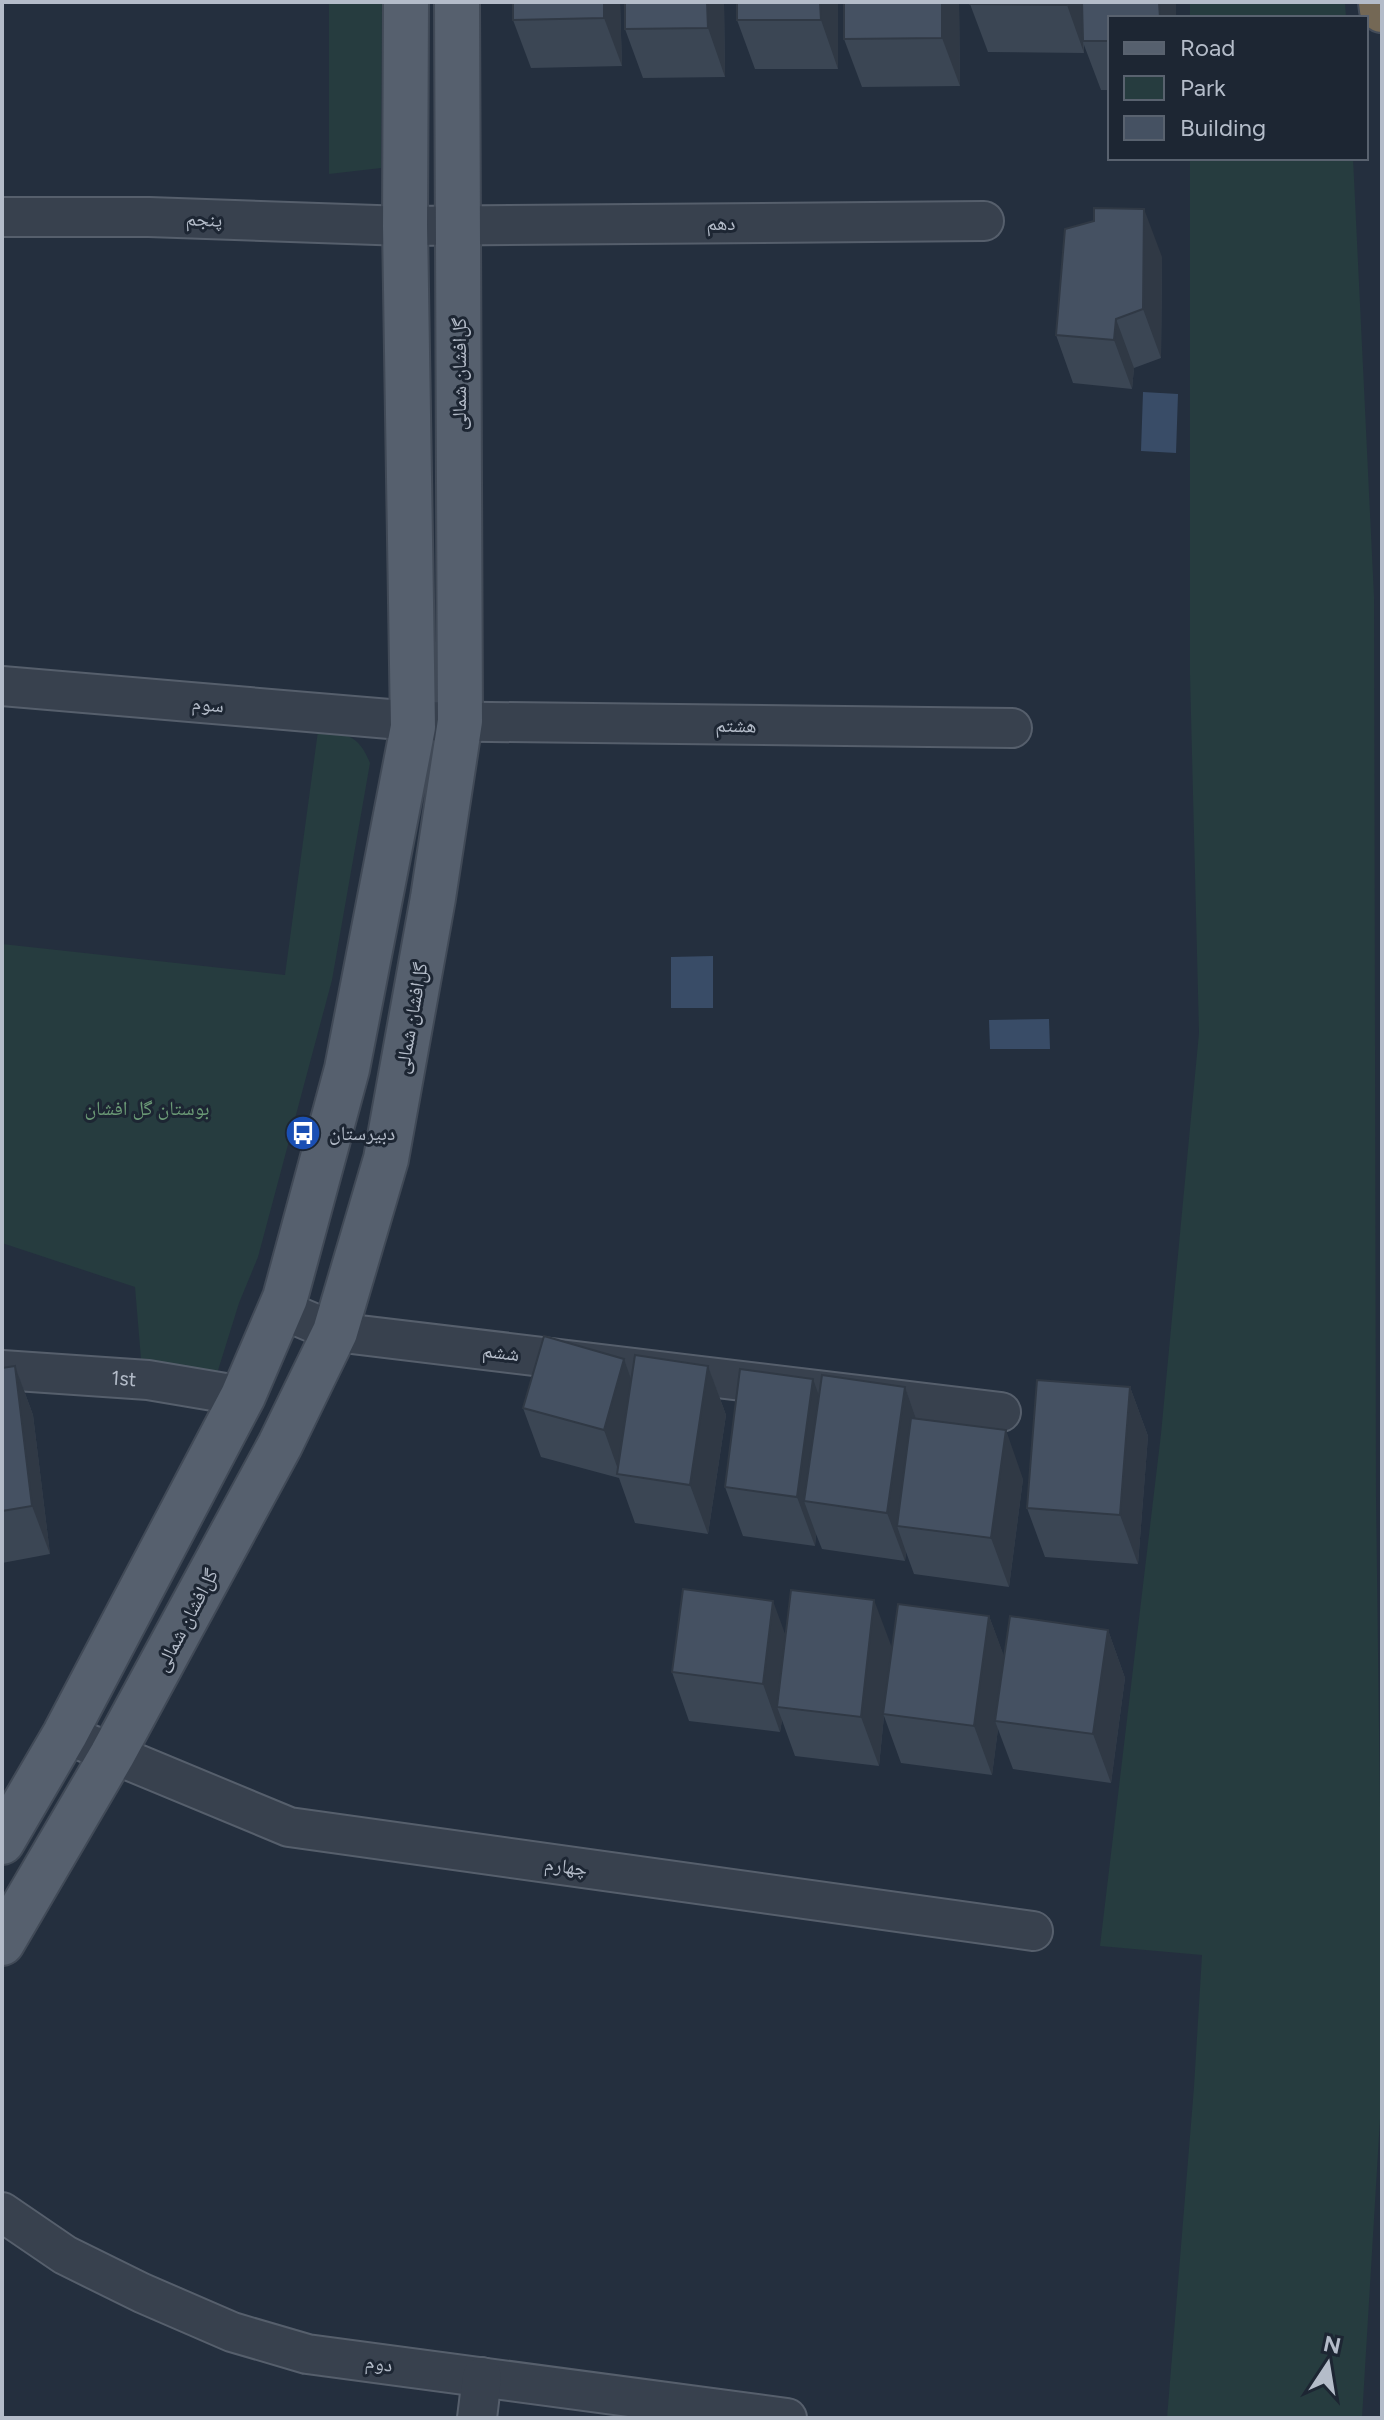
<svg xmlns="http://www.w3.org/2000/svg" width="1384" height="2420" viewBox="0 0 1384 2420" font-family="Figtree,'Noto Naskh Arabic',sans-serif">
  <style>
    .green { fill: #263c3f }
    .water { fill: #394c67 }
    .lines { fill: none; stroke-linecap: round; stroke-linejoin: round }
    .minor-casing { stroke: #565f6c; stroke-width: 42 }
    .major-casing { stroke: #414a57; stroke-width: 48 }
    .highway-casing { stroke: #434c59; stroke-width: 48 }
    .minor { stroke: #38414e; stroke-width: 38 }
    .major { stroke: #56606e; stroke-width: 44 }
    .highway { stroke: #746855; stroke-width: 44 }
    .wall { fill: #3b4654 }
    .shaded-wall { fill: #303945 }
    .building { fill: #455162; stroke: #303945; stroke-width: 2 }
    .labels { text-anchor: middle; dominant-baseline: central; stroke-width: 6; stroke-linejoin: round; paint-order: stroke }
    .street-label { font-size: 20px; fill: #b4bcc9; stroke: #1d2633 }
    .park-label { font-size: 20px; fill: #6b9a76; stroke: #1d2633 }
    .poi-label { font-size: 20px; fill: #b4bcc9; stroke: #1d2633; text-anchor: start }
  </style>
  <rect width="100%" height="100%" fill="#242f3e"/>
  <path class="green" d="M329 2H382L381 168 329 174Z
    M1190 2H1345L1346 18H1190Z
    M1190 158H1353L1374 597 1376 1497 1382 1962V2086L1362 2418H1167L1194 2087 1202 1955 1100 1946 1161 1434 1199 1033 1190 675Z
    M318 731C346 733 359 735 370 763L332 980 258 1257 239 1303 215 1380 141 1359 135 1287 2 1243V944L285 975Z"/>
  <path class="water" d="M1143 392 1178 394 1176 453 1141 451Z
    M713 956V1008H671V957Z
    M1049 1019 1050 1049H990L989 1020Z"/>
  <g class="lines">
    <defs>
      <g id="minor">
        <path d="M2 217H149L405 226 984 221"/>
        <path d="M2 686 413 721 1012 728"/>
        <path d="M280 1309 335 1332 1001 1412"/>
        <path id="s1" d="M2 1370 148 1380 243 1396"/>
        <path d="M65 1734 289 1827 1033 1931"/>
        <path d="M2 2212 65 2255 142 2293 232 2332 307 2354 787 2418"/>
        <path d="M477 2418 482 2377"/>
      </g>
      <path id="major" d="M2 1842 65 1734 243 1396 285 1298 347 1069 413 727 405 226 406 2
        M2 1943 112 1755 280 1445 335 1332 386 1159 433 898 460 721 457 2"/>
      <path id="highway" d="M1381 2 1382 10"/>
    </defs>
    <use href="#minor" class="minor-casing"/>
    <use href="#major" class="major-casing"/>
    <use href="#highway" class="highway-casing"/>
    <use href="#minor" class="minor"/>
    <use href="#major" class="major"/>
    <use href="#highway" class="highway"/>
  </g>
  <path class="wall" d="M620 2 622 66 531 68 513 20Z
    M724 2 725 77 643 78 625 29Z
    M737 2H838V69H755L737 20Z
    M959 2 960 86 862 87 844 39Z
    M1176 2V18H1110V90H1101L1084 45V53L988 52 970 4Z
    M1162 257 1161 358 1134 368 1132 389 1073 383 1056 335Z
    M624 1359 632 1381 708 1366 726 1415 708 1534 635 1523 619 1478 541 1457 523 1408Z
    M15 1366 33 1415 50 1554 2 1563V1368Z
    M905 1387 916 1418 1023 1479 1009 1587 914 1574 906 1552 905 1561 822 1549 816 1534 815 1546 743 1536 725 1487 819 1396Z
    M1130 1387 1148 1436 1138 1564 1045 1557 1027 1508Z
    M989 1616 1004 1657 1108 1630 1125 1678 1111 1783 1013 1769 998 1729 992 1775 901 1763 884 1716 879 1766 795 1756 782 1720 780 1732 689 1721 672 1672 786 1635 892 1648Z"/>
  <path class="shaded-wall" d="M604 2H620L622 66 604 18Z
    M707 2H724L725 77 708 28Z
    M820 2H838V69L821 20Z
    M942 2H959L960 86 942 38Z
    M1066 2H1084L1083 41 1084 53Z
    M1159 2H1176V18H1160Z
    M1144 209 1162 257 1161 358 1143 309Z
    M1116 319 1134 368 1132 389 1114 340Z
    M624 1359 641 1407 620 1475 604 1430Z
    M15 1366 33 1415 50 1554 32 1506Z
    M708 1366 726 1415 708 1534 690 1485Z
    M813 1379 830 1427 804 1501 816 1534 815 1546 797 1497Z
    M905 1387 922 1436 897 1526 906 1552 905 1561 887 1513Z
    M1130 1387 1148 1436 1138 1564 1120 1515Z
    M1006 1430 1023 1479 1009 1587 991 1538Z
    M874 1600 892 1648 883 1714 884 1716 879 1766 861 1717Z
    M773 1601 791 1650 777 1707 782 1720 780 1732 763 1684Z
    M989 1616 1007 1664 995 1721 998 1729 992 1775 974 1726Z
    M1108 1630 1125 1678 1111 1783 1093 1734Z"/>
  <path class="building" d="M513 2H604V18L513 20Z
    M625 2H707L708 28 625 29Z
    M737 2H820L821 20H737Z
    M844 2H942V38L844 39Z
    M970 2H1066V5L970 4Z
    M1082 2H1159L1160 18H1110V41H1083Z
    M1094 208 1144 209 1143 309 1116 319 1114 340 1056 335 1065 229 1094 221Z
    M544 1336 624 1359 604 1430 523 1408Z
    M635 1355 708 1366 690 1485 617 1474Z
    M15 1366 32 1506 2 1511V1368Z
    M740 1369 813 1379 797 1497 725 1487Z
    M822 1375 905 1387 887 1513 804 1501Z
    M1037 1380 1130 1387 1120 1515 1027 1508Z
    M911 1418 1006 1430 991 1538 897 1526Z
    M683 1589 773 1601 763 1684 672 1672Z
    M791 1590 874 1600 861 1717 777 1707Z
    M898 1604 989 1616 974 1726 883 1714Z
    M1010 1616 1108 1630 1093 1734 995 1721Z"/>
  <defs>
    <symbol id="bus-disc" viewBox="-11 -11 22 22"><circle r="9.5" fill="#1a4fb4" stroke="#1d2633"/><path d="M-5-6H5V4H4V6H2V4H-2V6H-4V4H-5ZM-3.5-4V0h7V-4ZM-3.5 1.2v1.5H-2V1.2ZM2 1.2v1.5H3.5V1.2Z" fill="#fff"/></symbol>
  </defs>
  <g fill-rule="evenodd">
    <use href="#bus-disc" x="283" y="1113" width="40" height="40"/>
  </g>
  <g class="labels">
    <g class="street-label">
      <text transform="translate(204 219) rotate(2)">پنجم</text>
      <text transform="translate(721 223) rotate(-1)">دهم</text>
      <text transform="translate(459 374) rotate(-90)">گل‌افشان شمالی</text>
      <text transform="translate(208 704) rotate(5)">سوم</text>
      <text transform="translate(736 725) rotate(1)">هشتم</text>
      <text transform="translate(411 1018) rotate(-80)">گل‌افشان شمالی</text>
      <text transform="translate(501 1352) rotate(7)">ششم</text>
      <text stroke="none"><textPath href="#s1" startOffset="122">1st</textPath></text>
      <text transform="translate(186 1620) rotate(-62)">گل‌افشان شمالی</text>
      <text transform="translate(566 1866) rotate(8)">چهارم</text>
      <text transform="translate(379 2363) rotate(8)">دوم</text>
    </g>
    <g class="park-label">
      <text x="147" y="1108">بوستان گل افشان</text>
    </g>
    <g class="poi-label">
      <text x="329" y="1133">دبیرستان</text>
    </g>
  </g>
  <rect width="1384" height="2420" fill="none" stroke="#b4bcc9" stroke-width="8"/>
  <rect x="1108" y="16" width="260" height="144" fill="#1d2633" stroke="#59626f" stroke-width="2"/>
  <rect x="1124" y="42" width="40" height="12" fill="#56606e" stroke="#59626f" stroke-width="2"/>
  <text x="1180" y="56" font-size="24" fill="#b4bcc9">Road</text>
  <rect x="1124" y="76" width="40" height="24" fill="#263c3f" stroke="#59626f" stroke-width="2"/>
  <text x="1180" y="96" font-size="24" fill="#b4bcc9">Park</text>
  <rect x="1124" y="116" width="40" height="24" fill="#455162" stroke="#59626f" stroke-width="2"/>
  <text x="1180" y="136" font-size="24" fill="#b4bcc9">Building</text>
  <g transform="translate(1328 2364) rotate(12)" stroke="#1d2633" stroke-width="6" paint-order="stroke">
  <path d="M0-6L14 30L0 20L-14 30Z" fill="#b4bcc9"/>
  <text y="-12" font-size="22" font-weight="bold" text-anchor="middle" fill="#b4bcc9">N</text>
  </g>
</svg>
